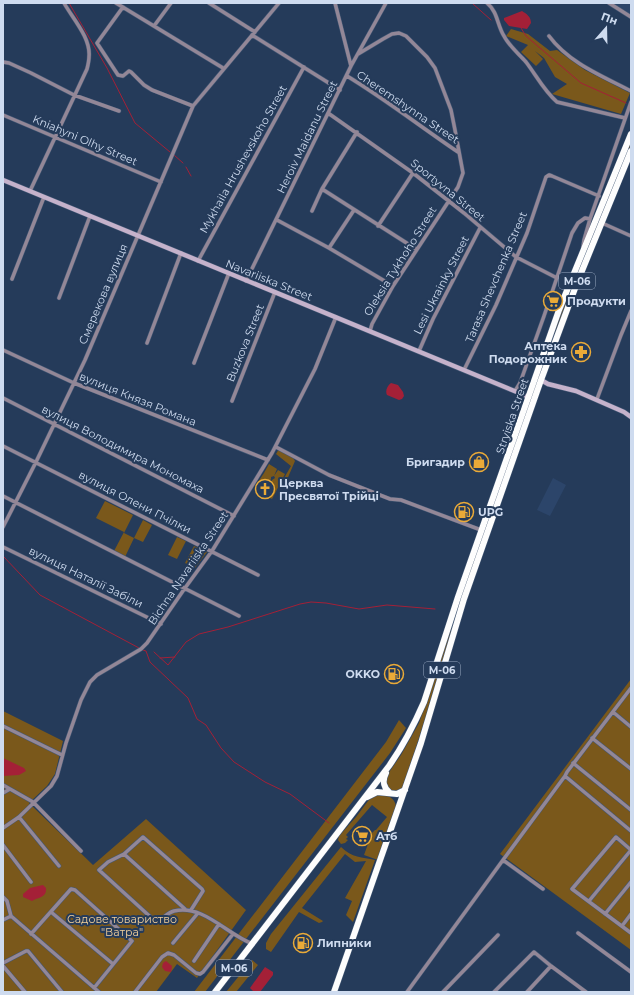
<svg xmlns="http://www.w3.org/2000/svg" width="634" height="995" viewBox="0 0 634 995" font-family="Montserrat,sans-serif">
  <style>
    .built { fill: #2c456a }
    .green { fill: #7a581b }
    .water { fill: #a42037 }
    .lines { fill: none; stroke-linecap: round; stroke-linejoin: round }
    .stream { stroke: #a42037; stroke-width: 1 }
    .street-casing { stroke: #435875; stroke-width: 4.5 }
    .secondary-casing { stroke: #435875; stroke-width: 5.5 }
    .highway-casing { stroke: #435875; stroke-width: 7 }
    .street { stroke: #938797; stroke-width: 3.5 }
    .secondary { stroke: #c5b2cb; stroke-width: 4.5 }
    .highway { stroke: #fdfdfd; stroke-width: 6 }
    .labels { text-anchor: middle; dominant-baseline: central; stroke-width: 4; stroke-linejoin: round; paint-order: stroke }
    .shield { fill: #253b5a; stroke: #9babc2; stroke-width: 1 }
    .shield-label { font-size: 10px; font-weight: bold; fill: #cedbef }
    .street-label { font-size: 11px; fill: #cedbef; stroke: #253b5a }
    .poi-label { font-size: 11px; font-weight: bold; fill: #cedbef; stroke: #253b5a; text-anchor: start }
    .park-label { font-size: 11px; fill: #f3d09b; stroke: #253b5a }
  </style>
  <rect width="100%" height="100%" fill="#253b5a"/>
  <path class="built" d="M612 3H631V15Z
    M553 478 566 485 550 516 537 510Z"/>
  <path class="green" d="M511 29 528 34 550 51 557 50 585 70 630 93 621 114 552 94 567 84 555 77 544 58 535 51 543 59 536 66 521 52 528 45 506 36Z
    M631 140V145L575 281H573Z
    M572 282 574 283 507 468 561 311Z
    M279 449 293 458 295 461 283 489 279 487 291 466 276 454Z
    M269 464 277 469 274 476 271 477 264 473Z
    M278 470 285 474 272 499 268 497 272 490 268 488 272 480 275 478 274 476Z
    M264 473 271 477V479L267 487 258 482Z
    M505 475 403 787C399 792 394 791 389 790L385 778 401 755 419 723 503 476Z
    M105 501 133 515 124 533 134 538 143 520 152 525 143 542 134 538 125 557 114 551 124 532 96 518Z
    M177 537 186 541 177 559 168 555Z
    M194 546 207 552 195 568 185 563Z
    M631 679V950L500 854Z
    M3 711 63 741 55 774 47 786 29 803 93 865 146 819 246 910 197 978 177 964 156 992H3Z
    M399 720 406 728 390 753 205 992H194L386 742Z
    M380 793C388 796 394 797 396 806L378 860 364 855 372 833 375 830H376L387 817 372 805 346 835 348 837 346 839 348 840 345 843 341 844 338 840 339 836 356 817 371 797Z
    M341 847C352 858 362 857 375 860L353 922 346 915 352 901 345 898 366 861 355 862 345 854 302 908 323 921 322 922 319 923 299 912 271 952 266 949V943L271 934Z
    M252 960 258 965 236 992H226Z"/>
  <path class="water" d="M522 11C527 14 531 17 531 23L527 29 509 26 504 20V18Z
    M391 383 398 385 403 392 404 396 402 399 399 400 387 395C385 391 387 386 391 383Z
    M3 758 24 768 26 771 19 775 3 776Z
    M43 885 46 888C47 898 38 897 32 901L23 897V894L30 888Z
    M166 961 172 966 171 972 165 971 162 967 163 963Z
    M265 967 273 972V975L260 992H254L250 988Z"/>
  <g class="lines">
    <path class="stream" d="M69 3 107 68 135 123 170 152
      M472 3 491 20
      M521 28 526 36 581 83 626 103
      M174 155 183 163
      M186 167 191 176
      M3 556 40 595 139 648
      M143 650 146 651 150 662 188 698 197 719 206 725 221 748 234 762 265 782 290 794 329 823
      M154 652 168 665 186 642 199 634 228 627 300 604 311 602 326 603 359 609 387 605 435 609
      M160 658 175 657"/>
    <defs>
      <path id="street" d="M116 3 223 68
        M209 3 255 32
        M335 3 351 66
        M487 3C498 12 497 25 504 36 509 46 519 54 526 62 536 75 544 91 557 102L625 118
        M609 3 631 17
        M123 7 97 43 118 75 123 76 129 71 131 72 144 85 152 90 193 106
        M154 26 171 3
        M252 35 340 90
        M549 36C569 63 602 76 631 91
        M358 54 383 39 392 34 399 33 406 36 427 57 435 68 451 110 455 130 463 173 458 187 393 286 372 324 370 331
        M3 62 9 63 31 73 74 95 119 111
        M347 76C385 99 421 127 458 152
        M328 113 413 173 464 213 516 257 557 278
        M3 115 161 182
        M322 189 416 249
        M30 191 87 69C88 65 89 61 89 57 91 38 73 19 64 3
        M312 211 322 189 357 132
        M277 220 329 248 393 286
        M602 223 631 236
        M378 226 413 173
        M583 247 584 240 590 219 631 102
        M329 248 354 210
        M198 261 304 67
        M12 279 44 197
        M246 281 351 66 386 3
        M59 298 90 216
        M147 343 181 253
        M3 350 74 383 268 460
        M419 351 433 319 480 228
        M194 363 229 273
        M464 370 496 305 527 233 546 177 549 175 552 176 599 196
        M515 391 520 383 544 316 572 233 578 223 585 218 590 219
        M3 398 234 516
        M597 399 621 335 631 311
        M232 401 275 292
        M3 446 258 575
        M276 447 329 475 390 499 401 500 481 530
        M3 496 239 616
        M3 527 36 462 85 360 193 106 279 3
        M3 547 161 624
        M613 712 631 727
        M3 726 62 755
        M592 738 631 769
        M573 763 631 810
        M565 776 631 831
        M3 785 33 802 81 851
        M3 793 10 789
        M19 817 59 866
        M3 828 19 817 51 786 57 776 66 743 81 700 90 682 97 675 141 649 147 643 185 588 212 551 272 453 315 369 336 317
        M3 845 31 882
        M631 850 616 837 572 889 631 933
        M124 854 185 909
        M503 860 543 889
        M3 897 7 901 11 916 99 992
        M589 901 631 850
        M191 910 203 891 202 889 143 837 124 854 108 862 99 870 156 922C163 919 167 913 174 911 204 904 227 935 253 944
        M51 912 113 964
        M605 914 631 882
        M3 920 11 916
        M622 926 631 914
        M578 933 631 972
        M31 934 71 889 75 890 132 941 94 988
        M173 943 198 913
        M194 961 219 924
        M3 963 26 951H28L62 992
        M3 966 25 992
        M135 992 162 957 168 953 174 955 196 973 200 974 203 972 233 934
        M407 992 503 860 565 776 567 772 631 688
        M443 992 498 935
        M494 992 534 952 551 966 586 992
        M527 992 551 966"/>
      <path id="secondary" d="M3 180 529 397
        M541 380 548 384 576 391 624 412 631 417"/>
      <path id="highway" d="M386 773C382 781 383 787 390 793
        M367 797 377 792 397 794 405 790
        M215 992 389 766C403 746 414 725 424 702L458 597 559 310 631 134
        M334 992 421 743 464 599 541 380 577 283 631 151"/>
    </defs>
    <use href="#street" class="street-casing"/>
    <use href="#secondary" class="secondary-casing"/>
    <use href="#highway" class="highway-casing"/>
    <use href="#street" class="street"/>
    <use href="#secondary" class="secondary"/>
    <use href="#highway" class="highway"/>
  </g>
  <defs>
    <symbol id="supermarket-ring" viewBox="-11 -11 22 22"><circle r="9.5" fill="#253b5a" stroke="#eaaa38" stroke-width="1.5"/><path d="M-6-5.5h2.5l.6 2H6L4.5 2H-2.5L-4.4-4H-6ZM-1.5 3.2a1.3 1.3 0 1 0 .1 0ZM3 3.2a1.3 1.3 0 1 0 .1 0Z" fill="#eaaa38"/></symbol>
    <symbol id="pharmacy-ring" viewBox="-11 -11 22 22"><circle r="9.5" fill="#253b5a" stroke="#eaaa38" stroke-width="1.5"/><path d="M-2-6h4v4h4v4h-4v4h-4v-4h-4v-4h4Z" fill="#eaaa38"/></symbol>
    <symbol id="shop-ring" viewBox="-11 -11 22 22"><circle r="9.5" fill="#253b5a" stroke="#eaaa38" stroke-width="1.5"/><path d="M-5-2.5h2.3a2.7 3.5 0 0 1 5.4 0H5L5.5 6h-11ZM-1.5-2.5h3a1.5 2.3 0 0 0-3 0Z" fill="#eaaa38"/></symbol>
    <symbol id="church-ring" viewBox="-11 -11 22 22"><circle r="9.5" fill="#253b5a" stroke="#eaaa38" stroke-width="1.5"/><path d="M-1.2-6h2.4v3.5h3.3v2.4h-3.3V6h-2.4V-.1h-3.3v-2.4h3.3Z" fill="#eaaa38"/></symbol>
    <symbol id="fuel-ring" viewBox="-11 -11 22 22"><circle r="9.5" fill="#253b5a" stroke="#eaaa38" stroke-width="1.5"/><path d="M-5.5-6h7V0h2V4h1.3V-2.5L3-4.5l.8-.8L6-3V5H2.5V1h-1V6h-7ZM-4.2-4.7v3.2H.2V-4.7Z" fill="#eaaa38"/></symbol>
  </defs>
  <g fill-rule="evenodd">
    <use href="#supermarket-ring" x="542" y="290" width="22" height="22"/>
    <use href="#pharmacy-ring" x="570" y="341" width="22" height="22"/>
    <use href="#shop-ring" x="468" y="451" width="22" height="22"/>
    <use href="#church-ring" x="254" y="478" width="22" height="22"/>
    <use href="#fuel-ring" x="453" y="501" width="22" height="22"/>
    <use href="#fuel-ring" x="383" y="663" width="22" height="22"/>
    <use href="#supermarket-ring" x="351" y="825" width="22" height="22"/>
    <use href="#fuel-ring" x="292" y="932" width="22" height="22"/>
  </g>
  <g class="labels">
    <g class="shield">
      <rect x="559" y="273" width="36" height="16" rx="3"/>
      <rect x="424" y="662" width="36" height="16" rx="3"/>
      <rect x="216" y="960" width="36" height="16" rx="3"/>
    </g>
    <g class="shield-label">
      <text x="577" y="281">М-06</text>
      <text x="442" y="670">М-06</text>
      <text x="234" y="968">М-06</text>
    </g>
    <g class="street-label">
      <text transform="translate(408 107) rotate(34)">Cheremshynna Street</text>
      <text transform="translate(307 137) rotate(-64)">Heroiv Maidanu Street</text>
      <text transform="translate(85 140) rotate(23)">Kniahyni Olhy Street</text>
      <text transform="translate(243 159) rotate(-61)">Mykhaila Hrushevskoho Street</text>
      <text transform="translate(448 190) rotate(39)">Sportyvna Street</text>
      <text transform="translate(400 261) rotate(-58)">Oleksia Tykhoho Street</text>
      <text transform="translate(496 277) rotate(-67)">Tarasa Shevchenka Street</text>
      <text transform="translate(269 280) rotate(22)">Navariiska Street</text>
      <text transform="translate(441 285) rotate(-63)">Lesi Ukrainky Street</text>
      <text transform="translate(103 294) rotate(-67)">Смерекова вулиця</text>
      <text transform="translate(245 343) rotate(-68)">Buzkova Street</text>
      <text transform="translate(138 399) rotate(22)">вулиця Князя Романа</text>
      <text transform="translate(512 416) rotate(-71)">Stryiska Street</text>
      <text transform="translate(123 449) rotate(27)">вулиця Володимира Мономаха</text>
      <text transform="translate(135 502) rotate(27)">вулиця Олени Пчілки</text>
      <text transform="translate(188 568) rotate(-56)">Bichna Navariiska Street</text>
      <text transform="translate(86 577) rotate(26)">вулиця Наталії Забіли</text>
    </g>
    <g class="poi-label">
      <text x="567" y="301">Продукти</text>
      <text x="567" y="346" text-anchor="end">Аптека<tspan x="567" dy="13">Подорожник</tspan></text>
      <text x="465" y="462" text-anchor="end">Бригадир</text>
      <text x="279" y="483">Церква<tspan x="279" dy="13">Пресвятої Трійці</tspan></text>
      <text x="478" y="512">UPG</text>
      <text x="380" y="674" text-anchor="end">OKKO</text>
      <text x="376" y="836">Атб</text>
      <text x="317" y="943">Липники</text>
    </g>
    <g class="park-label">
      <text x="122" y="919">Садове товариство<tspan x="122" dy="13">"Ватра"</tspan></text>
    </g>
  </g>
  <rect width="634" height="995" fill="none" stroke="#cedbef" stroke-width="8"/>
  <g transform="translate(606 28) rotate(20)" stroke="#253b5a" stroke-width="3" paint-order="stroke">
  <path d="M0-3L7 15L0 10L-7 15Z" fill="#cedbef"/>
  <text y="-6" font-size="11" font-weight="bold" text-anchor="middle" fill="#cedbef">Пн</text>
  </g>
</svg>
